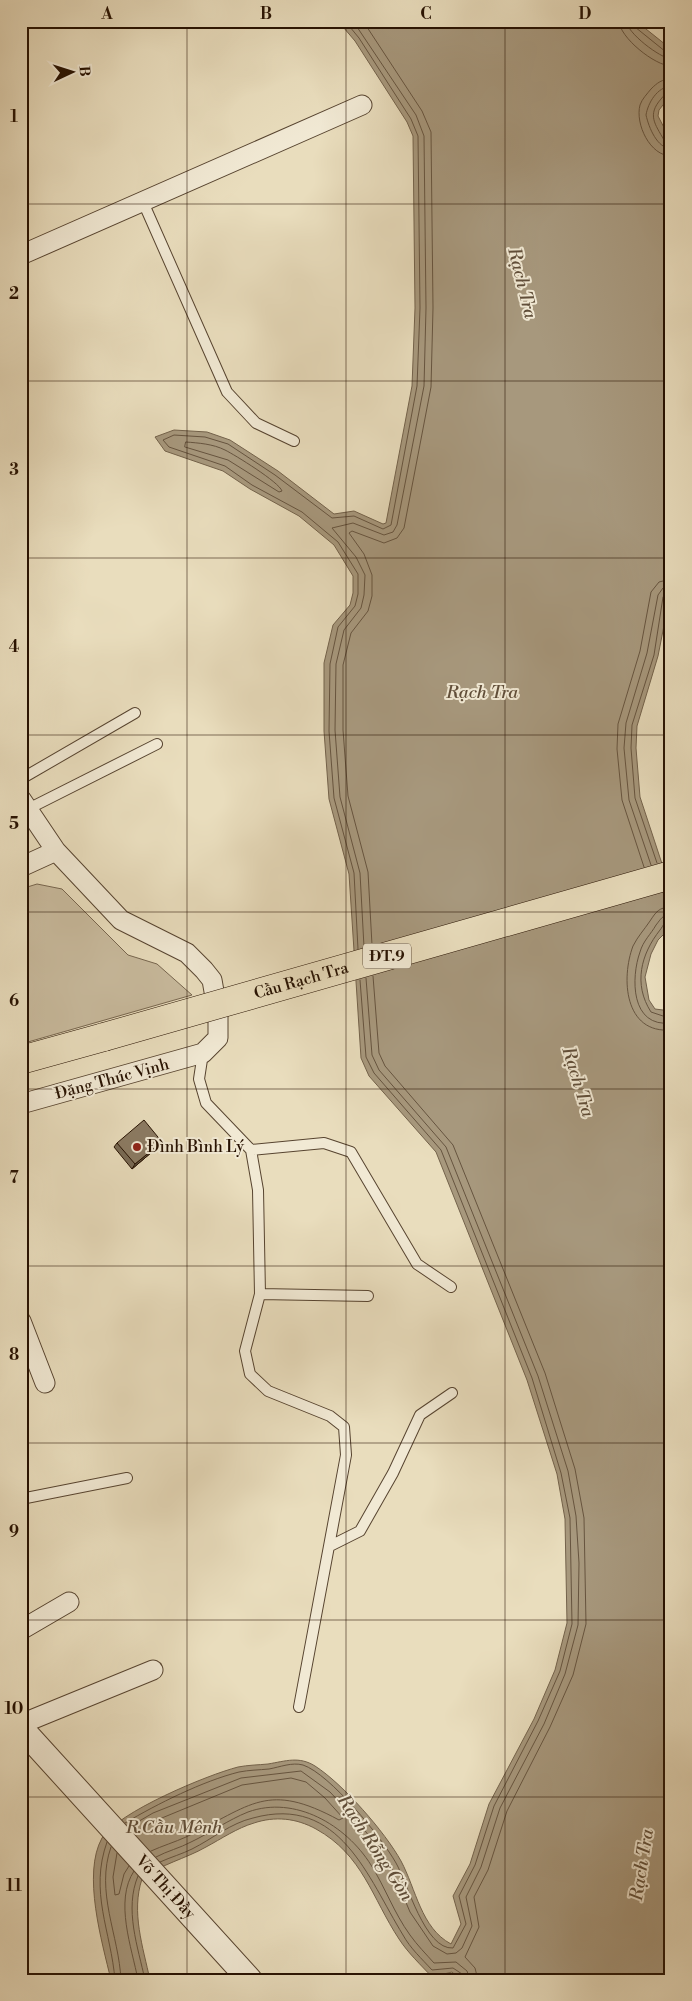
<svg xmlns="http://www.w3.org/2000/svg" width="692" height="2001" viewBox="0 0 692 2001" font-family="'Libre Bodoni',serif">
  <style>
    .green { fill: #c8ba9d; stroke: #77664f }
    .water { fill: #a7987d; stroke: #73624b }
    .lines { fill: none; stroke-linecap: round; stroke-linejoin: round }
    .shore { stroke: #66543f; stroke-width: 1 }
    .service-casing { stroke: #574430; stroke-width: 12 }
    .minor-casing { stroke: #574430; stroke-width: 21 }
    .tertiary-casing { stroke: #574430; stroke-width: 26 }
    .primary-casing { stroke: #261101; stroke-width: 29 }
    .service { stroke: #f1e9d4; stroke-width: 10 }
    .minor { stroke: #f1e9d4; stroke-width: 19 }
    .tertiary { stroke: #f1e9d4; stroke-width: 24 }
    .primary { stroke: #e9ddbd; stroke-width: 28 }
    .primary-bridge-casing { stroke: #261101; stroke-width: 29; stroke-linecap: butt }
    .primary-bridge { stroke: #e9ddbd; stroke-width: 28 }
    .wall { fill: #786a55; stroke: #261101 }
    .shaded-wall { fill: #615645; stroke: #261101 }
    .building { fill: #8b7b63; stroke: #261101 }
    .grid { fill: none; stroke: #261101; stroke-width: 1; stroke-opacity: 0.55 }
    .poi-dot { fill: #8f2418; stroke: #f1e9d4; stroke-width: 2 }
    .labels { text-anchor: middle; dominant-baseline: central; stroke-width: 4; stroke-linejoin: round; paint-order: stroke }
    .shield { fill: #f1e9d4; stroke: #635240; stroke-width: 1 }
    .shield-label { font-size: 15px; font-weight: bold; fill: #261101 }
    .street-label { font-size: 16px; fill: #261101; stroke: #f1e9d4 }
    .poi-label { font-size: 16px; fill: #261101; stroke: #f1e9d4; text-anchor: start }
    .water-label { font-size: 18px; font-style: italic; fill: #604e39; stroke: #f1e9d4 }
    .neatline { fill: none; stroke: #261101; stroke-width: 2 }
    .grid-label { font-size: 16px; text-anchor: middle; font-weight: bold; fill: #261101 }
  </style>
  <rect width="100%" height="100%" fill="#e9ddbd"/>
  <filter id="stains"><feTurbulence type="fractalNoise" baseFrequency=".004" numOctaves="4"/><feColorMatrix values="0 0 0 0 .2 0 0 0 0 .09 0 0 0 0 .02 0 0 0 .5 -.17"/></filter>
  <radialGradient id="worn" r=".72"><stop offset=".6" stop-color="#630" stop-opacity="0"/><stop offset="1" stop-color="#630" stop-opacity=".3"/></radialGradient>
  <path class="green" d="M37 884 62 889 128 955 157 964 192 995 21 1044V889Z"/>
  <path class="water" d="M338 21H636L671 49V95L659 110 658 116 671 141 669 247 671 264V590L658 656 637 726 636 748 640 797 671 891V920L666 932 658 940 651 954 645 977 649 1000 655 1009 671 1011V1980H461L452 1972 432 1977C421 1965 408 1953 399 1939 372 1898 363 1855 316 1829 296 1818 275 1816 254 1823 237 1828 221 1839 206 1847 185 1859 161 1864 142 1879 131 1912 143 1947 150 1980H111C102 1942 82 1874 102 1838 118 1812 207 1775 238 1767 248 1765 258 1765 268 1764 286 1761 299 1756 315 1766 343 1784 385 1832 401 1861 416 1889 421 1928 451 1944L461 1924 453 1896 470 1864 489 1804 534 1719 555 1670 567 1623 565 1519 557 1474 527 1380 436 1152 369 1076 361 1058 349 874 329 799 324 731V663L333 625 350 605 353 593V576L334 545 299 516 250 489 223 471 165 451 155 437 174 430 207 432 230 440 278 471 334 514 354 511 383 524 386 523 412 386 415 308 413 136 407 122 355 41Z"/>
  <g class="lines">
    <path class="shore" d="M345 21 359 38 411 119 418 136 420 308 417 386 391 525 383 529 354 516 332 518 275 475 228 444 205 437 174 435 163 440 169 447 225 466 252 485 302 512 338 542 358 574V594L355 606 338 627 330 664 329 731 334 798 354 873 358 949
      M353 21 416 115 424 136 426 308 424 386 397 525 393 532 384 535 353 523 332 528 356 557 365 575 364 595 361 608 344 630 336 664 335 730 340 797 360 873 364 947
      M363 21 422 111 431 132 433 308 431 387 404 528 397 538 384 543 352 531 349 533 364 554 372 575V596L368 611 351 633 343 665V730L348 796 368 872 372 945
      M619 21C619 37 655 66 671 66
      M626 21C627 33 660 58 671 59
      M633 21 635 27 666 52 671 53
      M671 79C662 79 657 83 651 89 647 94 642 99 640 105 635 124 650 156 671 156
      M671 86C657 87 648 103 646 115 649 128 657 148 671 149
      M671 92C666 93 664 95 661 99 647 115 655 124 664 140L671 143
      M186 442C199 443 213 444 225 450 235 455 279 482 282 491L279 492 228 460 185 447Z
      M657 863 635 798 631 748 632 725 654 655 663 597 666 593 671 592
      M651 865 629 800 624 748 626 723 647 653 658 595 663 588 671 586
      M644 867 622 800 617 749 618 724 640 651 651 592 659 582 671 579
      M671 907C659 907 656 912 650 921 644 930 638 936 633 946 621 978 624 1034 671 1030
      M671 914C662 915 661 919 656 925 651 934 643 941 640 952 631 977 630 1028 671 1023
      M671 920C664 921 664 925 660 930 641 954 633 984 651 1012L666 1017 671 1016
      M373 976 379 1053 385 1066 453 1145 545 1373 575 1469 584 1518 586 1624 573 1675 550 1727 507 1811 488 1870 474 1897 479 1927 465 1957 475 1968 478 1980
      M125 1823C157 1804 203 1781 239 1772 249 1770 259 1770 269 1769 280 1767 292 1762 303 1765 330 1774 382 1838 396 1863 407 1882 425 1950 453 1948L466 1924 459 1896 475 1865 494 1806 538 1721 560 1671 572 1624 570 1518 561 1473 532 1378 441 1150 374 1073 366 1057 360 980
      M129 1827 153 1813 241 1778 301 1771 330 1792 361 1825 391 1867 410 1912 433 1946 447 1954 456 1953 462 1948 472 1926 466 1897 481 1867 500 1808 544 1724 565 1674 578 1625 579 1563 576 1516 568 1471 538 1376 446 1147 379 1070 372 1055 366 978
      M134 1833 157 1820 242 1785 291 1778 306 1782 325 1798 343 1818 339 1820C267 1781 252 1805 186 1837 175 1842 162 1846 151 1851
      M107 1842C89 1892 111 1931 115 1980
      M111 1847C95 1892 119 1935 121 1980
      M117 1853 113 1877 115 1895 119 1894 124 1874 129 1866
      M156 1857C167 1851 180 1848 191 1842 210 1833 228 1820 248 1812 295 1795 346 1825 371 1865 385 1887 394 1913 410 1935 417 1945 426 1954 434 1963L456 1962 467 1971 470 1980
      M160 1862C171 1857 182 1854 192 1849 212 1839 231 1823 253 1818 340 1794 368 1878 403 1935 410 1948 422 1959 432 1970L453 1968 462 1974 464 1980
      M134 1871C114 1901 132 1948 138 1980
      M138 1876C124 1909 138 1947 145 1980"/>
    <defs>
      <path id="service" d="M143 202 227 392 256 423 294 441
        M21 779 135 713
        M28 809 157 744
        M203 1053 199 1079 206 1103 251 1150 258 1190 260 1294 245 1351 250 1374 268 1391 330 1416 344 1427 346 1455 299 1707
        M251 1150 324 1143 351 1152 417 1264 451 1287
        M260 1294 368 1296
        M21 1499 127 1478
        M330 1546 360 1531 393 1473 420 1415 452 1393"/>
      <path id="minor" d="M21 255 362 105
        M21 799 56 851
        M21 867 56 851 121 920 187 953 204 970 212 980 218 1014V1038L203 1053 21 1104
        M21 1321 45 1383
        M21 1630 69 1602
        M21 1724 153 1670"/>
      <g id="tertiary">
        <path id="s1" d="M21 1728 250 1980"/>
      </g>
      <path id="primary" d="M21 1060 104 1037"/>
    </defs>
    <use href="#service" class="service-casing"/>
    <use href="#minor" class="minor-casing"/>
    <use href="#tertiary" class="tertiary-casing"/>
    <use href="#primary" class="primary-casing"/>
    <use href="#service" class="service"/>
    <use href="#minor" class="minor"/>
    <use href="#tertiary" class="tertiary"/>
    <use href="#primary" class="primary"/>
    <defs>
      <g id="primary-bridge">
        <path id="s2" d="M104 1037 671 875"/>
      </g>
    </defs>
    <use href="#primary-bridge" class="primary-bridge-casing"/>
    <use href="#primary-bridge" class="primary-bridge"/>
  </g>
  <path class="wall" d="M117 1143 159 1146 132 1169 114 1147Z"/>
  <path class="shaded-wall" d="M162 1142 159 1146 132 1169 135 1164Z"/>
  <path class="building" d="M144 1120 162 1142 135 1164 117 1143Z"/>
  <path class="grid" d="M187 21V1980M346 21V1980M505 21V1980M21 204H671M21 381H671M21 558H671M21 735H671M21 912H671M21 1089H671M21 1266H671M21 1443H671M21 1620H671M21 1797H671"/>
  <circle class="poi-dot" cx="137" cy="1147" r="5"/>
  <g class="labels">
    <rect class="shield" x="363" y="943.5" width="48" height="25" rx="4"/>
    <g class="shield-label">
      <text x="387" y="956">ĐT.9</text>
    </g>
    <g class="street-label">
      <text stroke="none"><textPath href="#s2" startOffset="205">Cầu Rạch Tra</textPath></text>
      <text transform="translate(112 1079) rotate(-15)">Đặng Thúc Vịnh</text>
      <text stroke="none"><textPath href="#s1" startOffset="215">Võ Thị Đầy</textPath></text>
    </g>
    <g class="poi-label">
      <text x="147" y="1147">Đình Bình Lý</text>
    </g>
    <g class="water-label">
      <text transform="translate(522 283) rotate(76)">Rạch Tra</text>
      <text x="482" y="692">Rạch Tra</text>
      <text transform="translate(578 1082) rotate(73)">Rạch Tra</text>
      <text x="174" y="1827">R.Cầu Mênh</text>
      <text transform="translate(375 1848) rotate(57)">Rạch Rỗng Gòn</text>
      <text transform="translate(642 1865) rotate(-81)">Rạch Tra</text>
    </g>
  </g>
  <rect width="692" height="2001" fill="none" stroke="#e9ddbd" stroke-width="55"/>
  <g transform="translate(72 72) rotate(86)" stroke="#f1e9d4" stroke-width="4" paint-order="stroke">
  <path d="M0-4L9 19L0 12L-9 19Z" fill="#261101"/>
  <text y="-8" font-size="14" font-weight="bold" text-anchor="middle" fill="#261101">B</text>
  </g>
  <rect x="28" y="28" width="636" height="1946" class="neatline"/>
  <g class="grid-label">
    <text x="107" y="19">A</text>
    <text x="266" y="19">B</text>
    <text x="426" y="19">C</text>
    <text x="585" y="19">D</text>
    <text x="14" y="122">1</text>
    <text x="14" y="299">2</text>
    <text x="14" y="475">3</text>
    <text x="14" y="652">4</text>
    <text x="14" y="829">5</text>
    <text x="14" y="1006">6</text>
    <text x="14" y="1183">7</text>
    <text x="14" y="1360">8</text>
    <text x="14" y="1537">9</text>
    <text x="14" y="1714">10</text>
    <text x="14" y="1891">11</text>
  </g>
  <rect width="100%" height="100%" filter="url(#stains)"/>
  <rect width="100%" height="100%" fill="url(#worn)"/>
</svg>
